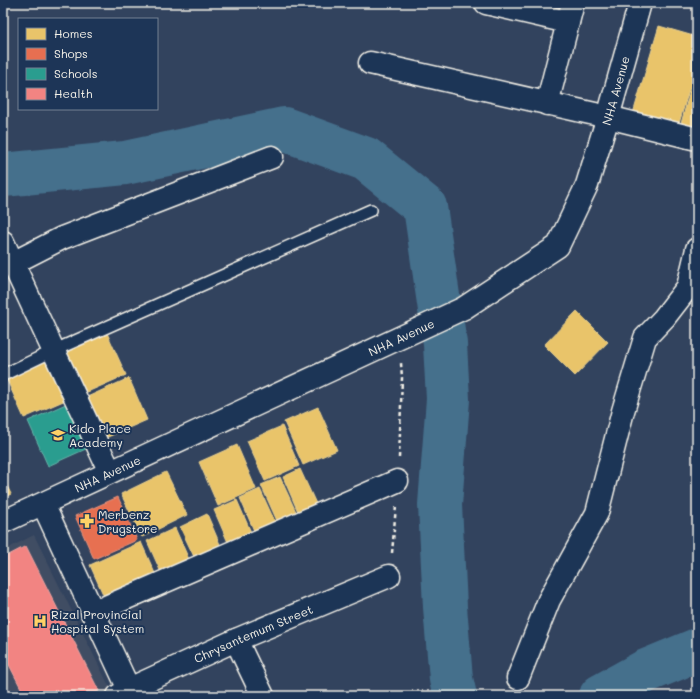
<svg xmlns="http://www.w3.org/2000/svg" width="700" height="699" viewBox="0 0 700 699" font-family="Mali,sans-serif">
  <style>
    .built { fill: #414d63 }
    .homes { fill: #e9c46a; stroke: #ecd290 }
    .shops { fill: #e76f51; stroke: #eb967e }
    .schools { fill: #2a9d8f; stroke: #67b6aa }
    .health { fill: #f28482; stroke: #f3a5a1 }
    .lines { fill: none; stroke-linecap: round; stroke-linejoin: round }
    .river { stroke: #45708c; stroke-width: 44 }
    .lane-casing { stroke: #f4f1e8; stroke-width: 14 }
    .street-casing { stroke: #f4f1e8; stroke-width: 25 }
    .secondary-casing { stroke: #f4f1e8; stroke-width: 25 }
    .path { stroke: #f4f1e8; stroke-width: 2.5; stroke-dasharray: 4 3; stroke-linecap: butt }
    .lane { stroke: #1d3557; stroke-width: 11 }
    .street { stroke: #1d3557; stroke-width: 22 }
    .secondary { stroke: #1d3557; stroke-width: 22 }
    .labels { text-anchor: middle; dominant-baseline: central; stroke-width: 4; stroke-linejoin: round; paint-order: stroke }
    .street-label { font-size: 12px; fill: #f4f1e8; stroke: #1d3557 }
    .poi-label { font-size: 12px; fill: #f4f1e8; stroke: #1d3557; text-anchor: start }
  </style>
  <rect width="100%" height="100%" fill="#32435e"/>
  <filter id="ink" filterUnits="userSpaceOnUse"><feTurbulence type="fractalNoise" baseFrequency=".025" numOctaves="2"/><feDisplacementMap in="SourceGraphic" scale="8" xChannelSelector="R" yChannelSelector="G"/><feConvolveMatrix kernelMatrix="1 2 1 2 8 2 1 2 1" color-interpolation-filters="sRGB"/></filter>
  <g filter="url(#ink)">
    <path class="built" d="M34 535 111 690 102 696H3V551Z"/>
    <path class="homes" d="M659 26 697 37V63L677 130 632 117Z
      M697 68V87L692 86Z
      M691 87 697 89V125L694 136 679 131Z
      M577 311 608 342 575 376 544 345Z
      M107 333 126 375 85 393 66 351Z
      M51 358 68 399 24 418 6 378Z
      M129 378 147 420 103 439 85 398Z
      M318 407 337 450 303 465 284 422Z
      M282 426 299 466 265 481 247 441Z
      M237 445 256 489 218 506 199 462Z
      M300 469 317 506 299 514 283 477Z
      M166 472 187 515 142 537 121 494Z
      M280 477 297 514 278 523 261 485Z
      M3 478 11 494 3 498Z
      M260 489 276 524 255 533 240 498Z
      M237 500 253 537 230 547 214 510Z
      M207 514 222 549 196 561 180 527Z
      M175 528 191 564 163 577 147 541Z
      M141 542 157 578 106 601 90 565Z"/>
    <path class="shops" d="M118 497 137 540 94 559 75 516Z"/>
    <path class="schools" d="M68 403 88 448 48 466 28 421Z"/>
    <path class="health" d="M26 546 99 691 89 696H25L3 653V558Z"/>
    <g class="lines">
      <path class="river" d="M3 175 125 163 284 129 366 159 425 207 445 344 448 399 440 505 445 607 451 679 455 696
        M601 696 646 671 697 650"/>
      <defs>
        <path id="lane" d="M3 375 55 350 371 210"/>
        <g id="street">
          <path d="M486 3 568 22"/>
          <path d="M370 63 608 117 697 139"/>
          <path d="M547 104 573 3"/>
          <path d="M3 242 110 472"/>
          <path d="M13 263 62 238 272 157"/>
          <path d="M43 504 132 696"/>
          <path d="M92 613 397 481"/>
          <path d="M236 640 263 696"/>
          <path d="M518 678 549 600 597 513 623 411 645 338 664 318 688 287 697 249"/>
          <path id="s1" d="M118 696 129 689 236 640 389 576"/>
        </g>
        <g id="secondary">
          <path id="s2" d="M3 522 464 308 558 246 587 185 608 117 640 3"/>
        </g>
      </defs>
      <use href="#lane" class="lane-casing"/>
      <use href="#street" class="street-casing"/>
      <use href="#secondary" class="secondary-casing"/>
      <path class="path" d="M399 458 402 378 401 363
        M392 553 396 506"/>
      <use href="#lane" class="lane"/>
      <use href="#street" class="street"/>
      <use href="#secondary" class="secondary"/>
    </g>
  </g>
  <defs>
    <symbol id="school-bare" viewBox="-9 -9 18 18"><path d="M0-5L7-2L0 1L-7-2ZM-4 1L0 2.5L4 1V4Q0 6-4 4Z" fill="#ffd166" stroke="#1d3557" stroke-width="2.5" paint-order="stroke"/></symbol>
    <symbol id="pharmacy-bare" viewBox="-9 -9 18 18"><path d="M-2-6h4v4h4v4h-4v4h-4v-4h-4v-4h4Z" fill="#ffd166" stroke="#1d3557" stroke-width="2.5" paint-order="stroke"/></symbol>
    <symbol id="hospital-bare" viewBox="-9 -9 18 18"><path d="M-5-5h3v3.5h4V-5h3V5h-3V1.5h-4V5h-3Z" fill="#ffd166" stroke="#1d3557" stroke-width="2.5" paint-order="stroke"/></symbol>
  </defs>
  <g fill-rule="evenodd">
    <use href="#school-bare" x="48" y="425" width="20" height="20"/>
    <use href="#pharmacy-bare" x="77" y="511" width="20" height="20"/>
    <use href="#hospital-bare" x="30" y="611" width="20" height="20"/>
  </g>
  <g class="labels">
    <g class="street-label">
      <text stroke="none"><textPath href="#s2" startOffset="787">NHA Avenue</textPath></text>
      <text stroke="none"><textPath href="#s2" startOffset="439">NHA Avenue</textPath></text>
      <text stroke="none"><textPath href="#s2" startOffset="115">NHA Avenue</textPath></text>
      <text stroke="none"><textPath href="#s1" startOffset="149">Chrysantemum Street</textPath></text>
    </g>
    <g class="poi-label">
      <text x="69" y="428">Kido Place<tspan x="69" dy="14">Academy</tspan></text>
      <text x="98" y="514">Merbenz<tspan x="98" dy="14">Drugstore</tspan></text>
      <text x="51" y="614">Rizal Provincial<tspan x="51" dy="14">Hospital System</tspan></text>
    </g>
  </g>
  <rect width="700" height="699" fill="none" stroke="#1d3557" stroke-width="16"/>
  <rect x="8" y="8" width="684" height="683" fill="none" stroke="#f4f1e8" stroke-width="1.5" filter="url(#ink)"/>
  <rect x="18" y="18" width="140" height="92" fill="#1d3557" stroke="#738091"/>
  <rect x="26" y="28" width="20" height="12" fill="#e9c46a" stroke="#738091"/>
  <text x="54" y="38" font-size="12" fill="#f4f1e8">Homes</text>
  <rect x="26" y="48" width="20" height="12" fill="#e76f51" stroke="#738091"/>
  <text x="54" y="58" font-size="12" fill="#f4f1e8">Shops</text>
  <rect x="26" y="68" width="20" height="12" fill="#2a9d8f" stroke="#738091"/>
  <text x="54" y="78" font-size="12" fill="#f4f1e8">Schools</text>
  <rect x="26" y="88" width="20" height="12" fill="#f28482" stroke="#738091"/>
  <text x="54" y="98" font-size="12" fill="#f4f1e8">Health</text>
</svg>
